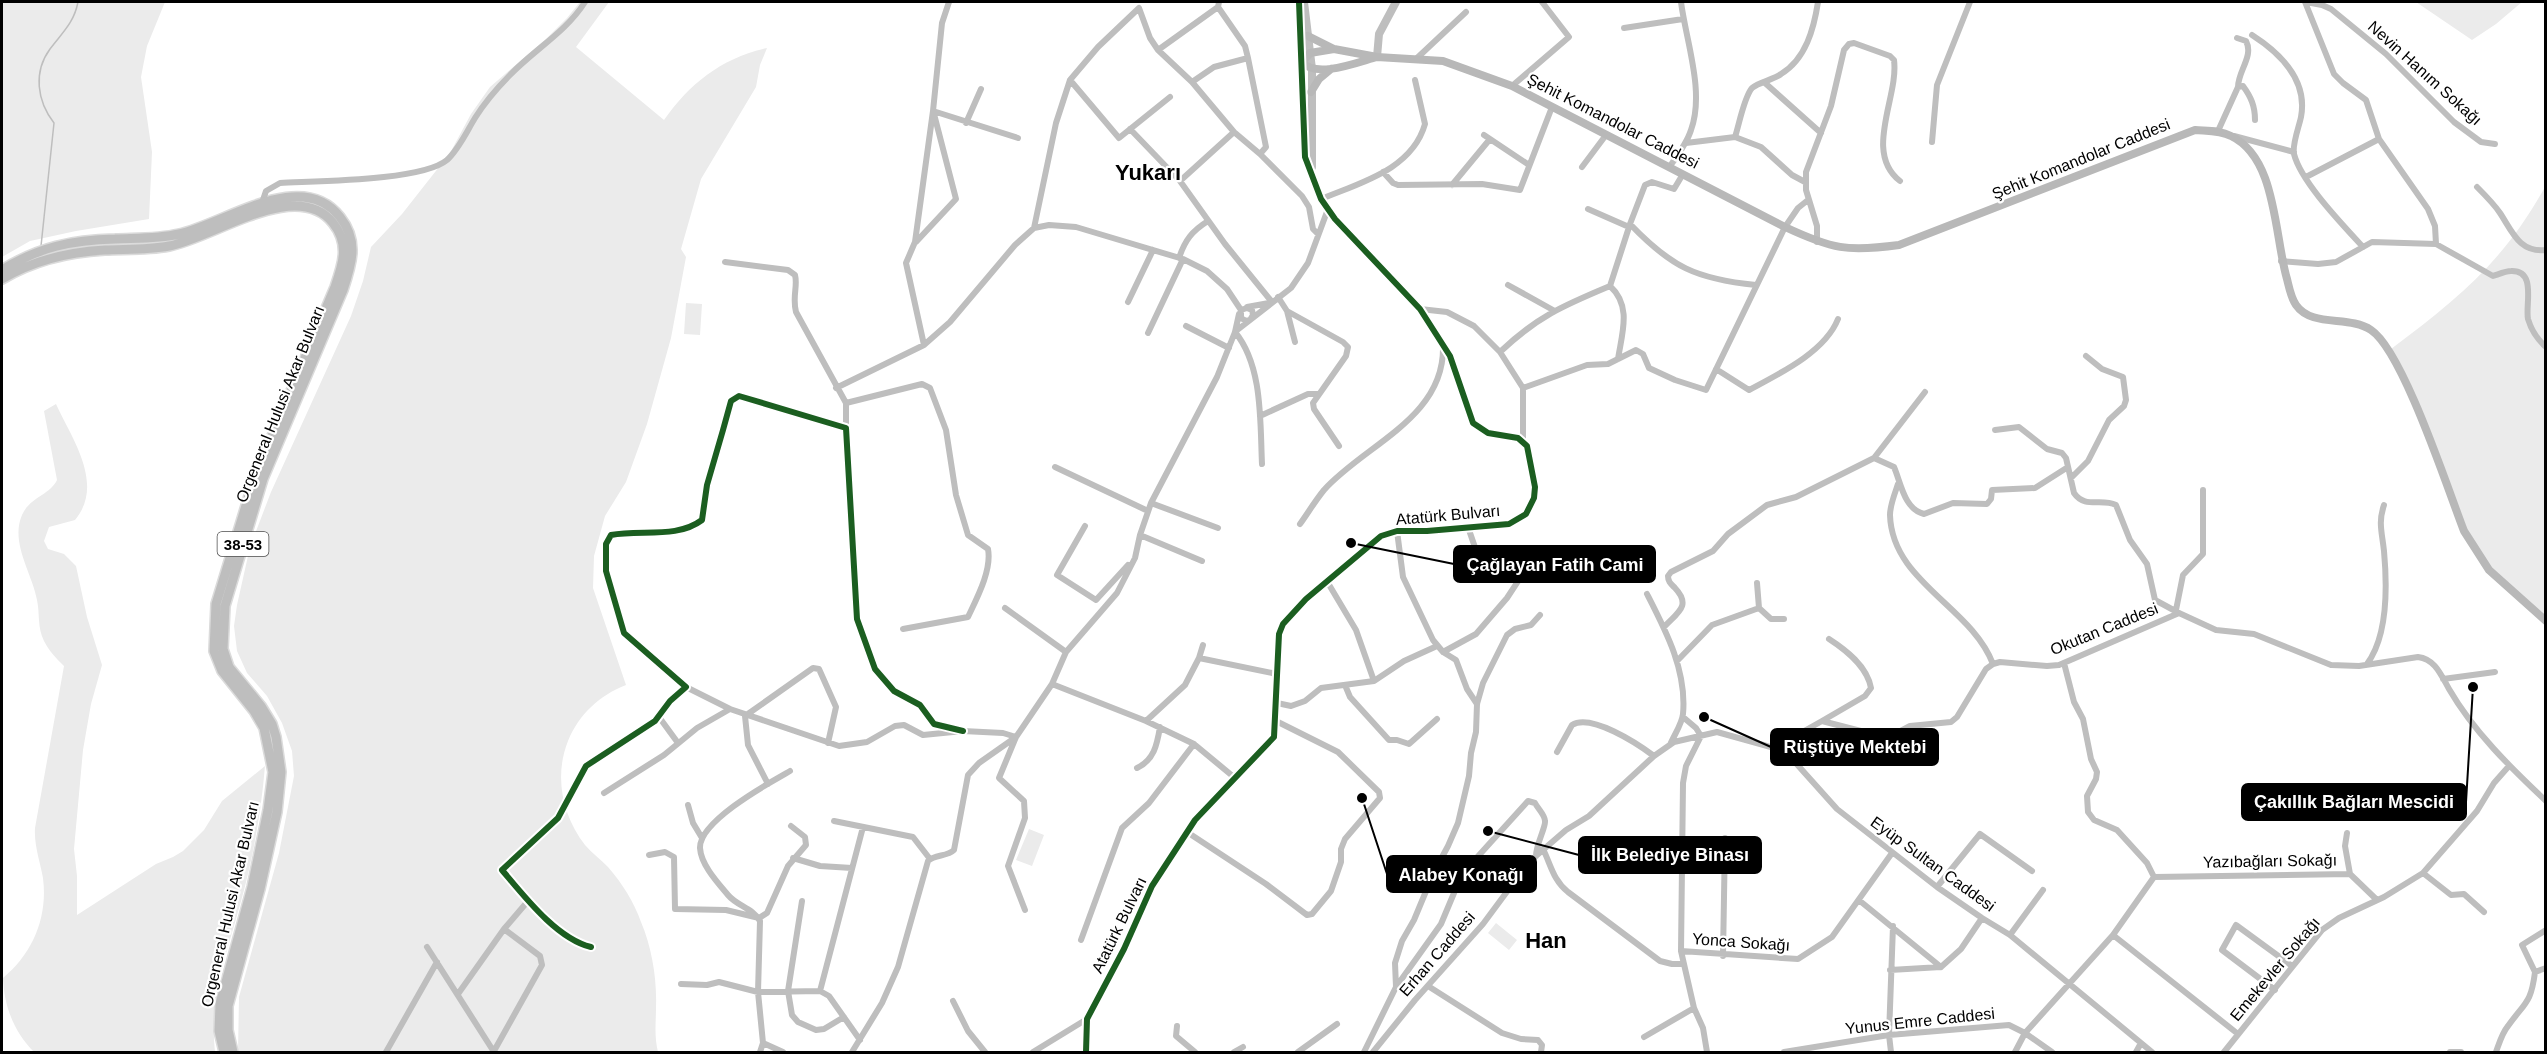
<svg xmlns="http://www.w3.org/2000/svg" width="2547" height="1054" viewBox="0 0 2547 1054" font-family="Arial,sans-serif">
  <style>
    .green { fill: #ebebeb }
    .lines { fill: none; stroke-linecap: round; stroke-linejoin: round }
    .stream { stroke: #bebebe; stroke-width: 1.5 }
    .primary-casing { stroke: #dbdbdb; stroke-width: 12 }
    .minor { stroke: #bebebe; stroke-width: 6 }
    .tertiary { stroke: #bebebe; stroke-width: 8 }
    .secondary { stroke: #b8b8b8; stroke-width: 8 }
    .primary { stroke: #bebebe; stroke-width: 9 }
    .cycleway-casing { stroke: #fff; stroke-width: 10 }
    .cycleway { stroke: #1b5e20; stroke-width: 6 }
    .labels { text-anchor: middle; dominant-baseline: central; stroke-width: 4.5; stroke-linejoin: round; paint-order: stroke }
    .shield { fill: #fff; stroke: #4c4c4c; stroke-width: 1.5 }
    .shield-label { font-size: 15px; font-weight: bold; fill: #000 }
    .street-label { font-size: 16px; fill: #000; stroke: #fff }
    .district-label { font-size: 22px; font-weight: bold; fill: #000; stroke: #fff }
    .leader { fill: none; stroke: #000; stroke-width: 2 }
    .callout-dot { fill: #000; stroke: #fff; stroke-width: 2 }
    .callout { fill: #000; stroke: #000; stroke-width: 2 }
    .callout-label { font-size: 18px; text-anchor: middle; font-weight: bold; fill: #fff }
  </style>
  <rect width="100%" height="100%" fill="#fff"/>
  <path class="green" d="M2 2H165L147 46 141 77 152 152 149 219 76 231 30 241 2 257Z
    M580 2H609L576 47 664 120C690 83 722 58 767 48L760 65 756 87 701 179 681 249 686 257 671 338 647 424 626 482 605 516 594 556 593 588 626 685C600 695 579 714 568 741 554 776 562 815 585 845 592 853 600 859 608 867 622 883 634 902 641 922 652 948 657 979 656 1007 656 1023 654 1036 658 1052H238L239 997 279 853 294 776 292 751 282 723 267 696 247 673 237 651 234 626 237 605 250 547 271 492 351 316 363 281 371 247 402 214 450 153 471 114 490 87 547 38 567 18Z
    M2416 2H2522L2496 24 2472 40Z
    M2545 187V621L2478 555 2391 349C2458 299 2504 261 2545 187Z
    M686 303 702 304 700 335 684 334Z
    M56 404C72 439 105 484 75 520L49 527 44 541 48 549 64 554 76 566 87 617 102 665 91 704 83 750 74 849 77 876V915L156 864 173 857 183 851 204 830 222 801 265 766C261 813 253 859 240 905 226 955 209 999 215 1052H34C14 1032 4 1006 3 978 33 953 48 917 43 878 40 861 34 846 35 828L64 666C56 658 49 651 44 641 37 627 40 614 37 600 32 573 10 543 22 515 30 497 50 495 57 480L44 411Z
    M1029 829 1044 835 1032 866 1016 860Z
    M1496 923 1517 940 1509 950 1488 933Z"/>
  <g class="lines">
    <path class="stream" d="M41 246 54 123C37 101 33 72 50 49 62 33 74 23 78 2"/>
    <defs>
      <path id="primary" d="M2 270C39 247 72 240 115 239 136 238 157 239 179 234 225 224 301 167 340 217 359 241 352 263 343 290L263 479 225 606 223 649 229 667 261 706 272 724 276 737 281 772 277 812 260 889 228 1006V1030L233 1052
        M2 279C34 260 68 252 105 250 126 249 148 250 169 246 213 238 297 177 333 223 350 244 343 264 335 287L255 476 216 604 214 651 222 671 254 711 264 728 273 772 268 810 252 887 220 1004 219 1031 224 1052"/>
    </defs>
    <use href="#primary" class="primary-casing"/>
    <path class="minor" d="M2305 2 2334 74 2343 83 2366 100 2379 139 2428 209 2435 226 2436 244
      M2306 2 2322 5 2331 9 2386 54 2454 122 2481 142 2495 144
      M1218 7 1245 46 1248 58 1266 147 1260 154
      M1624 28 1683 19
      M2252 35C2280 53 2308 80 2301 117 2299 127 2292 144 2294 154 2301 182 2343 225 2363 247
      M1158 50 1218 7 1219 2
      M1416 59 1466 12
      M1070 80 1098 47 1139 8 1150 38 1158 50 1192 82 1234 132 1260 154 1302 196 1309 207 1313 229 1318 234
      M1192 82 1214 67 1248 58
      M1765 83 1821 133
      M1512 86 1569 37 1542 2
      M2238 87 2243 86C2251 97 2255 106 2255 120
      M933 111 1018 138
      M966 123 981 89
      M1130 129 1180 181 1225 244 1272 302
      M2218 131 2238 87C2238 71 2254 56 2246 41L2237 38
      M1484 135 1529 165
      M2234 136 2294 152
      M1735 137 1761 147 1792 175 1805 182
      M1932 142 1937 85 1970 2
      M1686 143 1735 137C1739 125 1744 97 1752 88 1759 82 1773 80 1781 74 1806 59 1814 28 1818 2
      M1670 166C1678 155 1687 143 1691 130 1705 92 1686 41 1681 2
      M1582 167 1606 135
      M1383 172 1393 183 1398 185 1482 184 1520 190 1552 107
      M2306 177 2379 139
      M1180 181 1234 132
      M1452 185 1490 139
      M2477 187C2485 195 2494 204 2500 213 2512 231 2519 253 2546 250
      M1321 199C1359 183 1412 170 1425 124L1415 80
      M262 203 266 191 280 183C316 181 422 181 447 160 459 149 467 131 475 118 485 102 497 88 510 75 535 49 566 32 585 2
      M1588 209 1629 227
      M1630 224C1671 267 1696 279 1756 285
      M1034 228 1056 123 1070 80 1119 138 1170 97
      M916 242 956 199 934 114
      M1817 242V226L1806 190V172L1831 106 1844 50 1849 44 1854 43 1890 56 1894 60C1899 97 1863 152 1900 181
      M1179 258C1185 240 1192 231 1208 221
      M2281 261 2318 264 2336 262 2372 242 2436 244 2493 276C2499 274 2506 271 2511 271 2537 270 2525 305 2528 319 2531 329 2538 340 2546 347
      M725 262 788 270 795 275C798 286 792 297 796 312L846 403V428
      M1508 285 1553 310
      M1610 286C1632 306 1622 333 1618 359
      M1278 297 1287 311 1343 342 1348 347 1346 356 1313 403 1314 409 1339 446
      M1128 302 1153 250
      M1247 307 1269 303
      M1420 309 1447 312 1474 326 1500 352 1523 388V441
      M1287 311 1295 342
      M1186 326 1229 348
      M1236 331 1291 288 1308 263 1328 209
      M1235 332C1263 366 1260 422 1262 464
      M1148 333 1183 259
      M924 345 906 263 915 242 933 111 942 23 949 2
      M1500 352C1537 317 1562 306 1610 286L1630 224 1645 185 1652 182 1674 189 1683 174
      M1716 369 1749 390C1779 374 1825 352 1838 319
      M836 388 924 345 950 322 1015 245 1034 228 1049 225 1076 227 1183 259 1207 271 1227 289 1241 310V318L1246 321 1250 320 1253 315 1252 310 1247 308 1241 310
      M1523 388 1587 365 1608 364 1636 350 1643 354 1649 368 1675 380 1706 390 1785 227 1798 208 1808 200
      M846 403 922 384 930 388 946 430 956 495 968 535 988 549C992 570 977 598 968 617L903 629
      M1260 416 1308 394H1318
      M1995 430 2019 427 2047 449 2062 453 2066 458 2074 493C2085 509 2101 498 2116 505L2130 540 2147 564 2155 600 2179 613
      M1874 458 1925 392
      M1055 467 1148 511
      M2071 478 2088 461 2109 420 2124 406 2126 400 2123 377 2102 369 2086 356
      M1898 484C1895 493 1890 505 1890 515 1892 582 1971 606 1993 664
      M1151 503 1218 528
      M1300 524C1308 513 1315 501 1324 490 1364 445 1445 418 1443 346
      M1085 526 1057 575 1096 600 1128 565
      M1468 527 1479 559 1474 571
      M1397 531 1403 577 1433 640 1443 652 1476 634 1507 598 1536 554
      M1140 535 1202 561
      M1328 583 1356 630 1374 681
      M1757 583 1759 608
      M1647 594C1666 631 1687 671 1683 714 1682 724 1674 735 1670 745
      M1005 608 1066 652
      M2176 610 2183 575 2203 554V490
      M1664 627C1677 613 1692 606 1675 588 1671 584 1668 582 1668 576L1671 572 1713 551 1728 534 1767 505 1796 497 1874 458 1894 467C1901 483 1904 509 1924 514L1953 503 1987 504 1991 499 1992 490 2035 488 2068 467
      M1203 645 1199 658 1277 674
      M1443 652 1456 660 1467 689 1477 704
      M1677 661 1712 625 1759 608 1771 619H1784
      M2367 664C2388 636 2387 584 2384 551 2382 532 2378 523 2384 505
      M2443 679 2495 672
      M1052 684 1146 721 1194 744 1235 778
      M1345 685 1350 697 1389 740H1397L1409 744 1437 719
      M686 687 730 709
      M1277 703 1291 706 1305 701 1321 688 1374 681 1404 661 1437 646
      M659 717 678 743
      M1683 717 1696 728 1701 736 1686 766 1683 783 1681 951 1694 1008 1703 1028 1707 1052
      M1146 721 1185 685 1199 658
      M1822 721 1865 696 1871 688C1867 666 1846 650 1829 639
      M1785 751 1797 735 1822 721 1884 737 1893 735 1910 726 1951 722 1957 717 1986 669 1993 664 2000 662 2047 666 2059 665 2179 613 2216 630 2254 634 2331 665 2359 666 2418 657C2435 659 2441 675 2449 689 2474 732 2510 767 2546 801
      M1557 752 1572 725C1591 713 1638 744 1654 756
      M1137 768C1154 760 1157 745 1160 727
      M768 784 748 745 745 716 813 668 819 669 836 707 828 743
      M604 793 664 755 697 728 730 709 839 746 867 742 895 726 904 725 923 735 963 731 1003 733 1016 737 999 778 1024 801 1025 818 1008 866 1025 910
      M688 805 693 823 702 838
      M834 821 913 837 930 859
      M1187 832 1266 884 1307 915 1312 914 1331 891 1341 862V849L1345 839 1380 798 1379 792 1338 752 1276 721
      M2347 833 2345 846 2350 874
      M1543 849C1551 865 1553 880 1568 892L1660 961 1672 964H1684
      M649 855 665 852 674 857 675 909 726 910 759 918 767 913 788 866 806 845 805 837 791 826
      M793 858 820 866 852 868
      M2423 873 2451 895 2464 894 2484 912
      M2154 877 2350 874 2377 900
      M1937 887 1980 834 2032 871
      M802 901 788 991 792 1015 798 1022 816 1030 824 1029 844 1017
      M1860 901 1941 967
      M2010 935 2043 890
      M2113 935 2238 1034
      M1081 940 1122 828 1149 803 1194 744
      M427 947 494 1052
      M591 947C557 939 524 896 502 870L558 818 586 766 655 721 670 701 686 687 624 633 606 571V544L611 535C640 529 677 539 702 520L707 485 723 430 731 401 739 396 846 428 857 619 875 669 894 691 920 705 934 724 963 731
      M1681 951 1798 959 1832 937 1892 853
      M1723 956 1725 838
      M1890 970 1941 967 1961 949 1982 918
      M2535 972 2522 945 2546 930
      M2535 972 2546 968
      M681 984 707 985 719 982 758 992 820 991 829 996 860 1040
      M1428 986 1502 1033 1521 1039 1538 1040 1542 1045 1541 1052
      M1396 987 1395 963 1402 941 1414 920 1434 872 1448 846 1458 823 1469 776 1471 753 1476 732 1477 704 1483 683 1507 635 1515 629 1531 625 1540 615
      M2275 990 2222 950 2236 925 2292 966
      M820 991 863 827
      M458 994 504 929 528 901
      M953 1001 968 1031 985 1052
      M1177 1026 1176 1036 1195 1052
      M1644 1037 1694 1008
      M763 1043 783 1052
      M494 1051 542 965 540 956 504 929
      M386 1052 437 962
      M760 1052 763 1043 758 992 760 921C753 908 737 906 728 895 718 883 701 865 700 848 699 821 769 783 790 771
      M852 1052 882 1003 898 967 928 861C935 854 947 857 954 850L968 775 979 763 1016 737 1052 684 1066 652 1117 593 1135 558 1140 535 1151 503 1217 377 1235 332 1239 314
      M1033 1052 1087 1019
      M1234 1052 1243 1047
      M1298 1052 1337 1024
      M1364 1052 1396 987 1441 924 1462 874 1528 801 1535 803C1538 809 1545 815 1545 821 1546 827 1536 844 1536 856
      M1373 1052 1415 1000 1483 924 1529 862 1566 830 1589 816 1654 756 1674 742 1717 732 1785 751 1837 809 1937 887 1982 918 2010 935 2152 1052
      M1784 1052 1889 1035 2009 1025 2025 1033 2052 1052
      M1891 1052 1889 1035 1893 926
      M2015 1052 2025 1033 2113 935 2154 877 2147 863 2117 830 2094 820 2088 812 2087 796 2096 779 2097 772 2091 759 2083 719 2074 702 2064 663
      M2136 1052 2141 1043
      M2224 1052 2322 930 2339 918 2384 897 2423 873 2477 811 2494 783 2509 766
      M2450 1052H2461
      M2496 1052C2499 1044 2502 1033 2508 1026 2525 1002 2531 1004 2535 972"/>
    <path class="tertiary" d="M1304 2 1312 69V167
      M1377 57 1379 34 1396 2
      M1086 1052 1087 1019 1124 949 1152 886 1195 820 1274 737 1279 634 1283 624 1306 599 1381 536 1397 531H1427L1509 524 1526 514 1534 498 1535 487 1527 446 1518 438 1488 433 1473 423 1450 356 1420 309 1335 219 1321 199 1305 157 1299 2"/>
    <path class="secondary" d="M1308 36 1334 49
      M1377 57C1358 62 1316 79 1302 62L1310 53 1334 49 1377 57 1443 61 1512 86 1785 227C1832 249 1847 252 1899 245L2195 130C2207 131 2220 130 2231 136 2277 158 2274 235 2287 279 2289 287 2291 298 2296 305 2312 328 2349 315 2371 330 2403 351 2448 490 2464 531L2489 570 2546 621
      M1311 92 1319 79 1331 69"/>
    <use href="#primary" class="primary"/>
    <defs>
      <path id="cycleway" d="M591 947C557 939 524 896 502 870L558 818 586 766 655 721 670 701 686 687 624 633 606 571V544L611 535C640 529 677 539 702 520L707 485 723 430 731 401 739 396 846 428 857 619 875 669 894 691 920 705 934 724 963 731
        M1086 1052 1087 1019 1124 949 1152 886 1195 820 1274 737 1279 634 1283 624 1306 599 1381 536 1397 531H1427L1509 524 1526 514 1534 498 1535 487 1527 446 1518 438 1488 433 1473 423 1450 356 1420 309 1335 219 1321 199 1305 157 1299 2"/>
    </defs>
    <use href="#cycleway" class="cycleway-casing"/>
    <use href="#cycleway" class="cycleway"/>
  </g>
  <g class="labels">
    <rect class="shield" x="217.5" y="532" width="51" height="24" rx="4.5"/>
    <g class="shield-label">
      <text x="243" y="544">38-53</text>
    </g>
    <g class="street-label">
      <text transform="translate(2425 73) rotate(42)">Nevin Hanım Sokağı</text>
      <text transform="translate(1613 121) rotate(27)">Şehit Komandolar Caddesi</text>
      <text transform="translate(2081 159) rotate(-22)">Şehit Komandolar Caddesi</text>
      <text transform="translate(280 404) rotate(-68)">Orgeneral Hulusi Akar Bulvarı</text>
      <text transform="translate(1448 515) rotate(-5)">Atatürk Bulvarı</text>
      <text transform="translate(2104 629) rotate(-22)">Okutan Caddesi</text>
      <text transform="translate(2270 861) rotate(-1)">Yazıbağları Sokağı</text>
      <text transform="translate(1933 864) rotate(36)">Eyüp Sultan Caddesi</text>
      <text transform="translate(230 904) rotate(-77)">Orgeneral Hulusi Akar Bulvarı</text>
      <text transform="translate(1119 925) rotate(-64)">Atatürk Bulvarı</text>
      <text transform="translate(1741 942) rotate(4)">Yonca Sokağı</text>
      <text transform="translate(1437 954) rotate(-49)">Erhan Caddesi</text>
      <text transform="translate(2275 969) rotate(-50)">Emekevler Sokağı</text>
      <text transform="translate(1920 1021) rotate(-6)">Yunus Emre Caddesi</text>
    </g>
    <g class="district-label">
      <text x="1148" y="172">Yukarı</text>
      <text x="1546" y="940">Han</text>
    </g>
  </g>
  <path class="leader" d="M1351 543L1454 564M1704 717L1771 747M2473 687L2466 802M1488 831L1579 855M1362 798L1387 874"/>
  <g class="callout-dot">
    <circle cx="1351" cy="543" r="6"/>
    <circle cx="1704" cy="717" r="6"/>
    <circle cx="2473" cy="687" r="6"/>
    <circle cx="1488" cy="831" r="6"/>
    <circle cx="1362" cy="798" r="6"/>
  </g>
  <g class="callout">
    <rect x="1454" y="546" width="201" height="36" rx="6"/>
    <rect x="1771" y="729" width="167" height="36" rx="6"/>
    <rect x="2242" y="784" width="224" height="36" rx="6"/>
    <rect x="1579" y="837" width="182" height="36" rx="6"/>
    <rect x="1387" y="856" width="149" height="36" rx="6"/>
  </g>
  <g class="callout-label">
    <text x="1555" y="571">Çağlayan Fatih Cami</text>
    <text x="1855" y="753">Rüştüye Mektebi</text>
    <text x="2354" y="808">Çakıllık Bağları Mescidi</text>
    <text x="1670" y="861">İlk Belediye Binası</text>
    <text x="1461" y="881">Alabey Konağı</text>
  </g>
  <rect width="2547" height="1054" fill="none" stroke="#000000" stroke-width="6"/>
</svg>
